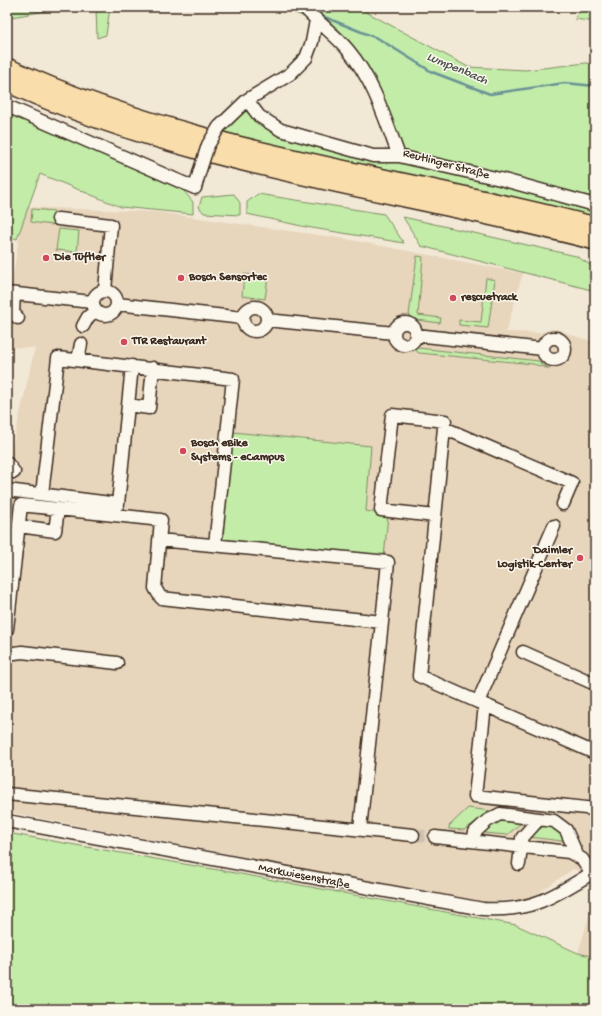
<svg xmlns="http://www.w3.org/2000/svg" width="602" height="1016" viewBox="0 0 602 1016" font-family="'Gochi Hand',sans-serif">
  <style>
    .built { fill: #e7d5bc }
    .green { fill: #c2eca8; stroke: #7e8b63 }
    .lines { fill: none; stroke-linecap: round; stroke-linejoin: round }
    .stream { stroke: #699195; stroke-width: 2.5 }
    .minor-tunnel { stroke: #cdc2b1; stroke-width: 12; stroke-dasharray: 12 6; stroke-linecap: butt }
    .minor-casing { stroke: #3b2a1e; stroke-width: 15 }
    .highway-casing { stroke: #3b2a1e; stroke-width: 20 }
    .minor { stroke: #fbf7ec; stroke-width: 12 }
    .highway { stroke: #f9ddab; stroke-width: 17 }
    .minor-bridge-casing { stroke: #3b2a1e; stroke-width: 15; stroke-linecap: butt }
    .minor-bridge { stroke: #fbf7ec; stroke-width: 12 }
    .poi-dot { fill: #d1495b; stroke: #fbf7ec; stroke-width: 1.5 }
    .labels { text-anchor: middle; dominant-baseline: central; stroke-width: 3; stroke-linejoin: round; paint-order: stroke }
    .street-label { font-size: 12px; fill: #3b2a1e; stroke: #fbf7ec }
    .poi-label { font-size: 12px; font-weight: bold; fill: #3b2a1e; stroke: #fbf7ec; text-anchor: start }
    .water-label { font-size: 13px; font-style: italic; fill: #4e5550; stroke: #fbf7ec }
  </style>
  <rect width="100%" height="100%" fill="#f2e8d6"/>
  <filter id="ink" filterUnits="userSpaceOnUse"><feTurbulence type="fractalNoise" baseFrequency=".025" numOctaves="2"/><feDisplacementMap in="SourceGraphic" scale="8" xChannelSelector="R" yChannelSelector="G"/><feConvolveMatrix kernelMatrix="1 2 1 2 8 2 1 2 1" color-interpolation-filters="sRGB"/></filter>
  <g filter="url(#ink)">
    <path class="built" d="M24 207 156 212 346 239 521 273 523 272 506 332 540 333 548 330 557 329 574 336 595 342V879L573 869 531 898 484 902 7 812V471L35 348 7 347V312Z
      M595 898V957L578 953Z"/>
    <path class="green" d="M7 7H68L12 17 7 25Z
      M96 7H110L106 35 97 38Z
      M281 7H357L468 67 526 70 586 63 595 64V201L412 157 401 149 368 71 309 19Z
      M580 10H595V22L575 19Z
      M247 110 256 118 395 160 499 183 595 209V218L415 176 225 134C229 124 235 113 247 110Z
      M7 112 183 190 193 202V214L121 207 40 174 17 239 7 236V192L11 178 7 164Z
      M234 194 240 203V215L204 213 199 207 202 197Z
      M258 194 384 214 404 243 306 227 247 214V202Z
      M32 209 54 211 52 225 31 222Z
      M403 217 576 256 595 268V291L421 246Z
      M59 229 79 231 77 252 56 250Z
      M417 256 423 257 418 315 441 318 440 323 417 320 409 315Z
      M244 274 268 277 265 299 242 296Z
      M486 278 495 280 488 328 459 325V320L481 322Z
      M418 348 539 361 541 364 550 369 533 364 419 353 415 350Z
      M233 432 371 446 366 511 388 515 384 558 221 539Z
      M468 808 491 811 464 830 449 829V826Z
      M498 820 518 822 520 824 507 835 485 833 486 827Z
      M544 826H553L563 835 562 841 529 837Z
      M7 833 230 872 516 925 578 953 595 957V1009H7Z"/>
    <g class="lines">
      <path class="stream" d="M322 16 379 39 432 72 490 94 565 83 595 86"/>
      <path class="minor-tunnel" d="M413 835 435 837"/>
      <defs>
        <path id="minor" d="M304 7C318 23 335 34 348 50 374 81 385 119 399 156
          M247 100 259 116 281 130 373 156H399L500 179 595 205
          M7 106 195 188 200 170
          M219 127 247 100 290 74 306 58 312 42 316 20
          M58 219 111 225 105 290
          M93 303a12 12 0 1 1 24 0a12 12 0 1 1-24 0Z
          M7 293 92 302
          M14 294 13 313 18 318
          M117 304 243 318
          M243 319a12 12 0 1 1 24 0a12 12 0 1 1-24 0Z
          M267 320 394 333
          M394 334a11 11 0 1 1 22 0a11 11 0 1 1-22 0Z
          M83 326 88 317 95 311
          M416 335 543 349
          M543 349a11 11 0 1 1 22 0a11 11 0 1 1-22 0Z
          M78 360 81 344
          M128 405 149 408 153 368
          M7 463 14 472
          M7 490 118 504 132 366
          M42 494 58 358 233 379 215 545
          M435 516 381 510 392 415 445 421
          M19 526 55 531 58 509
          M554 526 478 702 595 753
          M159 540 388 562 382 622
          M7 629 21 505 161 520 155 588 161 598 382 622 360 829
          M523 652 595 684
          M7 654 22 652 117 663
          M478 702 419 676 444 428 572 483 563 504
          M485 705 475 796 595 809
          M7 794 413 835
          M7 821 483 909C533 912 554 896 595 871
          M435 837 569 852 582 859 592 873
          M473 841 475 832 487 821 500 814 554 821 566 830 577 855
          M519 864 522 838 539 819"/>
        <path id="highway" d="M7 67C193 153 399 174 595 226
          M7 83C193 168 399 190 595 241"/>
      </defs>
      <use href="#minor" class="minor-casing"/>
      <use href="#highway" class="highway-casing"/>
      <use href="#minor" class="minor"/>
      <use href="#highway" class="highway"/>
      <defs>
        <path id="minor-bridge" d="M200 170 208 145 219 127"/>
      </defs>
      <use href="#minor-bridge" class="minor-bridge-casing"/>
      <use href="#minor-bridge" class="minor-bridge"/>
    </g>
  </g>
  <g class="poi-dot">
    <circle cx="46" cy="258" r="4"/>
    <circle cx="181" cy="278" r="4"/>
    <circle cx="453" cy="298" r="4"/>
    <circle cx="124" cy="342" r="4"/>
    <circle cx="183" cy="451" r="4"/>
    <circle cx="580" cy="558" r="4"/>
  </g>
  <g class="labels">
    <g class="street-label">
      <text transform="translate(446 165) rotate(15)">Reutlinger Straße</text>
      <text transform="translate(304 877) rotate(11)">Markwiesenstraße</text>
    </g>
    <g class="poi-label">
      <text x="54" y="258">Die Tüftler</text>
      <text x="189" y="278">Bosch Sensortec</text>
      <text x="461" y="298">rescuetrack</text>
      <text x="132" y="342">TTR Restaurant</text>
      <text x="191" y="444">Bosch eBike<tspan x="191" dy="14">Systems - eCampus</tspan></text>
      <text x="572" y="551" text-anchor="end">Daimler<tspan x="572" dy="14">Logistik-Center</tspan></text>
    </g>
    <g class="water-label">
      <text transform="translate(457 69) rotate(23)">Lumpenbach</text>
    </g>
  </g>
  <rect width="602" height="1016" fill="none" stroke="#fbf7ec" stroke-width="24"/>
  <rect x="12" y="12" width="578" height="992" fill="none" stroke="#3b2a1e" stroke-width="1.5" filter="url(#ink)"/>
</svg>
